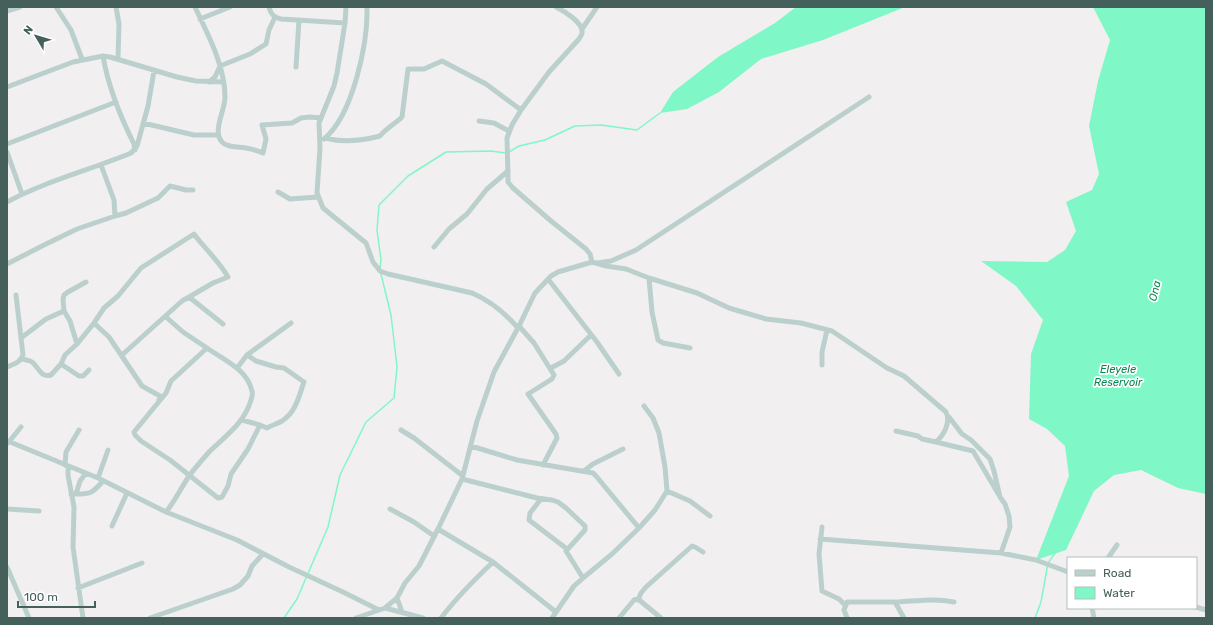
<svg xmlns="http://www.w3.org/2000/svg" width="1213" height="625" viewBox="0 0 1213 625" font-family="Rubik,sans-serif">
  <style>
    .water { fill: #80f7c6 }
    .lines { fill: none; stroke-linecap: round; stroke-linejoin: round }
    .stream { stroke: #80f7c6; stroke-width: 1.5 }
    .minor { stroke: #bbd0cd; stroke-width: 5 }
    .labels { text-anchor: middle; dominant-baseline: central; stroke-width: 3.5; stroke-linejoin: round; paint-order: stroke }
    .water-label { font-size: 11px; font-style: italic; fill: #058550; stroke: #fff }
  </style>
  <rect width="100%" height="100%" fill="#f2eff1"/>
  <path class="water" d="M796 7H905L823 40 761 59 719 92 687 109 660 113 673 92 718 57 775 23Z
    M1093 7H1206V494L1178 488 1141 470 1114 475 1094 491 1066 550 1036 560 1069 476 1065 446 1047 429 1029 419 1031 354 1043 320 1016 286 981 261 1047 262 1065 250 1076 231 1066 202 1092 190 1099 174 1089 126 1098 81 1110 40Z"/>
  <g class="lines">
    <path class="stream" d="M509 152 519 146 545 140 575 126 601 125 637 130 660 113
      M380 268 381 260 377 230 379 205 408 176 446 152 491 151 506 153
      M284 618 297 599 328 527 340 475 366 422 394 398 397 367 391 315 381 274
      M1035 618 1041 602 1048 563 1056 552"/>
    <path class="minor" d="M56 7 71 30 82 59
      M116 7 119 24 118 59
      M195 7C208 35 225 66 225 97 225 111 212 131 222 142 227 148 238 146 246 148 252 149 258 151 263 153L266 139 262 125 292 123 301 118 310 117 321 118
      M269 7C271 15 274 17 281 19L345 23
      M346 7 345 23 337 73 334 86 319 123 320 148 317 193 323 208 366 243 373 262 380 271 388 274 472 293C491 301 505 313 518 328
      M556 7C564 11 584 23 582 33 582 35 580 37 579 39L549 72 521 110 512 125 507 138 508 176V182L513 188 551 221 586 249 590 254 592 262
      M7 11 20 7
      M200 19 230 7
      M582 29 597 7
      M103 56C108 86 120 116 134 144L135 150
      M296 67 299 20
      M209 82 215 77 220 66 250 54 266 44 269 30 275 17
      M7 87 73 62 103 56 110 57 177 77 196 81 224 82
      M479 121 494 123 509 131
      M143 123 194 135H218
      M325 138C344 143 361 141 380 136 386 128 395 124 402 117L408 69H424L442 61 486 84 521 110
      M324 139C353 115 368 43 367 7
      M7 144 116 102
      M7 152 22 194
      M101 165 114 200 115 216
      M278 192 290 199 318 197
      M7 202C46 181 90 170 131 153L137 146 148 106 154 71
      M434 247 449 229 467 214 487 189 508 171
      M597 263 611 261 636 250 869 97
      M7 264 42 246 77 229 115 216 126 213 158 198 170 186 186 190H193
      M649 278 652 312 658 340 663 343 690 348
      M548 279 597 342 619 374
      M166 317 183 332 207 348
      M94 323 109 337 142 386 160 396 159 400
      M519 326 534 343 554 375 552 379 528 394 556 434 557 438 543 465
      M21 338 46 319 64 311
      M77 344 70 321 64 311 63 299 64 295 68 292 86 282
      M122 355 182 301 189 297 223 324
      M22 359C25 360 29 360 32 362 39 367 40 378 51 375L61 364 65 355 77 344 94 323 104 308 118 296 141 268 194 234C205 249 219 261 228 277L213 283 189 297
      M61 364 79 376H83L89 370
      M822 365V352L827 330
      M7 367C14 364 20 363 23 355L16 295
      M237 368 247 355
      M551 368 564 361 591 335
      M949 417 962 434 971 440 990 459 994 471 1000 497 1005 504 1009 516 1010 527 1001 553
      M260 425 267 428C272 425 277 424 282 421 296 412 299 396 304 382L284 368 276 367 256 361 247 355 291 323
      M79 430 66 452 65 465 68 467V475L74 507 73 547 83 618
      M401 430 414 438 463 476
      M10 442 98 478 166 512C175 501 181 488 189 476 195 468 202 460 209 452 225 436 244 424 251 400 252 397 253 394 252 391 247 369 224 360 207 348L171 381 166 393 134 432 135 435 141 441 170 460 218 498 222 497 228 486 231 474 248 449 260 425 242 420
      M936 442 973 451 999 495
      M8 443 21 427
      M471 446 517 460 593 473 596 476 639 528
      M584 471 593 464 623 449
      M98 478 108 450
      M462 479 537 498 552 500 558 502 566 508 585 526V530L566 551 583 578
      M667 491 690 501 710 516
      M71 494C90 494 91 495 103 481
      M76 494 80 481 86 473
      M541 499 530 513 529 520 567 549
      M7 509 39 511
      M390 509 414 522 434 536
      M166 512 237 540 289 567 343 592 379 610
      M112 526 127 493
      M822 527 819 554 822 591 839 599 845 605
      M438 529 493 562 556 612
      M820 539 1001 553 1036 560 1068 572
      M1108 558 1117 545
      M7 567 29 618
      M78 588 142 563
      M397 598 402 612
      M638 600 641 593 646 587 692 546 695 547 703 552
      M895 602 904 618
      M1196 607 1206 610
      M385 608 423 618
      M1092 608 1094 618
      M150 618 233 589 240 585 248 576 252 566 263 554
      M356 618 385 608 397 598 405 583 419 566 438 529 462 479 477 421 494 372 519 326 535 293 551 276 558 272 592 262 606 266 626 269 649 278 697 293 729 308 766 319 801 323 832 331 887 368 904 376 946 412C951 422 944 435 936 442L922 439 918 436 896 431
      M441 618C457 597 474 580 493 562
      M552 618 574 586 583 578 612 554 639 528 655 510 667 491 665 467 659 433 653 418 644 406
      M619 618 634 600 638 599 661 618
      M847 618 844 610 847 602C864 602 881 602 898 602 917 601 935 598 954 602"/>
  </g>
  <g class="labels">
    <g class="water-label">
      <text transform="translate(1155 291) rotate(-77)">Ona</text>
      <text x="1118" y="369">Eleyele<tspan x="1118" dy="13">Reservoir</tspan></text>
    </g>
  </g>
  <rect width="1213" height="625" fill="none" stroke="#455f5b" stroke-width="16"/>
  <rect x="1067" y="557" width="130" height="52" fill="#ffffff" stroke="#b5bfbd"/>
  <rect x="1075" y="570" width="20" height="6" fill="#bbd0cd" stroke="#b5bfbd"/>
  <text x="1103" y="577" font-size="12" fill="#455f5b">Road</text>
  <rect x="1075" y="587" width="20" height="12" fill="#80f7c6" stroke="#b5bfbd"/>
  <text x="1103" y="597" font-size="12" fill="#455f5b">Water</text>
  <g transform="translate(36 36) rotate(308)" stroke="#ffffff" stroke-width="3" paint-order="stroke">
  <path d="M0-3L7 15L0 10L-7 15Z" fill="#455f5b"/>
  <text y="-6" font-size="11" font-weight="bold" text-anchor="middle" fill="#455f5b">N</text>
  </g>
  <path d="M18 601v6h77v-6" fill="none" stroke="#455f5b" stroke-width="2"/>
  <text x="24" y="601" font-size="12" fill="#455f5b" stroke="#ffffff" stroke-width="3" paint-order="stroke">100 m</text>
</svg>
